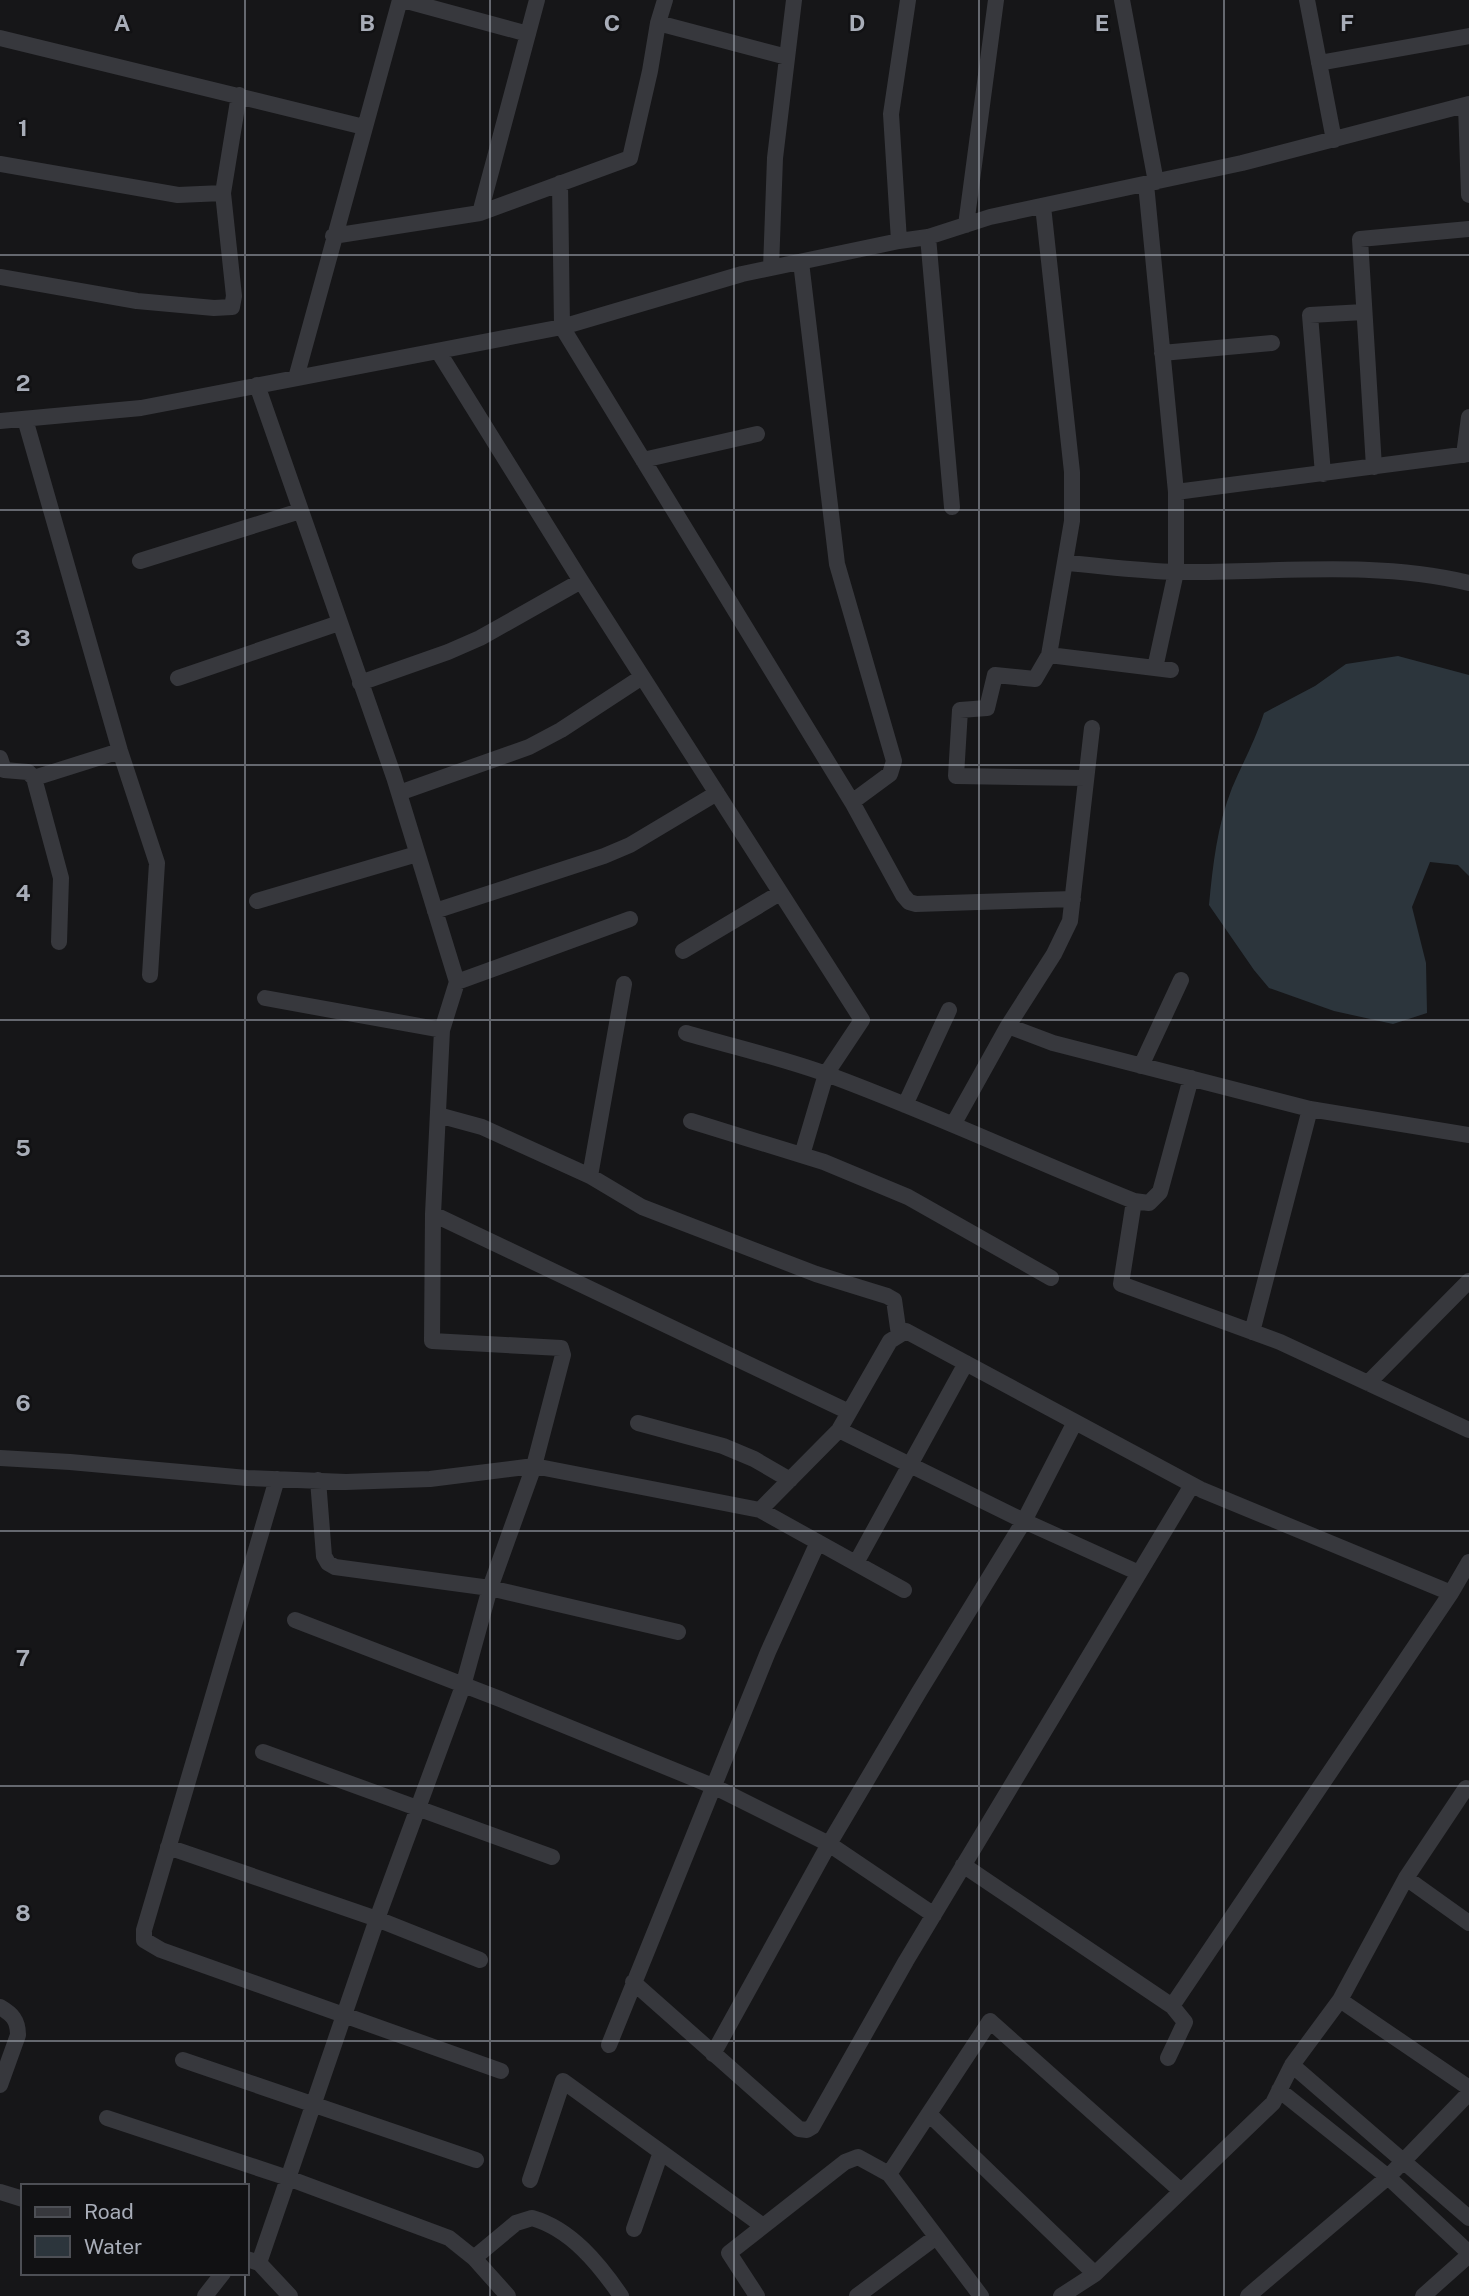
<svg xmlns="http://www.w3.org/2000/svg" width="1469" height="2296" viewBox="0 0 1469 2296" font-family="'Public Sans',sans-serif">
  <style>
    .water { fill: #2c353c }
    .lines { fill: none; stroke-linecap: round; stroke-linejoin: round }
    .street { stroke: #37383d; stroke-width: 16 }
    .grid { fill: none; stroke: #a8adb8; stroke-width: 2; stroke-opacity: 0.55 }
    .grid-label { font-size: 23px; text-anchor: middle; font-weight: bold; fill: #a8adb8; stroke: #111113; stroke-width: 5; stroke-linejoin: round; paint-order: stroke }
  </style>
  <rect width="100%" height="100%" fill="#161618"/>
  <path class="water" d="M1398 656 1469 675V876L1458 865 1430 862 1412 907 1426 963 1427 1013 1393 1024 1334 1011 1269 988 1254 970 1209 905C1213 864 1217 826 1232 788 1243 762 1256 739 1264 713L1315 686 1346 664Z"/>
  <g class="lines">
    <path class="street" d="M403 0 528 34
      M1122 0 1156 182
      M1307 0 1334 140
      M658 23 787 57
      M0 38 364 127
      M1319 63 1469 36
      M1466 105 1469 195
      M0 164 178 195 223 193 239 95
      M560 183 562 327 852 802 903 895 909 902 916 904 1073 899
      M1146 184 1176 492 1469 454
      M1043 206 1072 472V521L1049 655 1035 679 995 675 987 708 960 710 956 776 1086 778
      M480 213 537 0
      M966 225 996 0
      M333 236 480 213 630 158 650 71 658 23 665 0
      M928 237 952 507
      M899 241 891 114 908 0
      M801 262 837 564 894 761 890 774 852 802
      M771 268 775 158 794 0
      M0 277 137 301 214 308 232 307 234 296 223 193
      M438 351 581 581 862 1020 826 1074 802 1155
      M1162 353 1272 343
      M296 378 400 0
      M25 419 120 751 157 863 150 975
      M0 421 141 408 562 327 742 274 899 241 928 237 990 217 1242 163 1469 104
      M1464 455 1469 417
      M643 460 757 434
      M1374 467 1360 239 1469 229
      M1323 474 1310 315 1364 312
      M140 561 300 511
      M1066 563C1103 566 1140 571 1177 572 1274 573 1373 560 1469 583
      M1049 655 1171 670
      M1155 668 1176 572V492
      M178 678 339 623
      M360 683 448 652 480 638 581 581
      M0 758 4 770 28 772 34 778 61 878 59 942
      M34 778 120 751
      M399 793 529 747 561 730 642 677
      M257 901 417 854
      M435 911 604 856 630 845 717 793
      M683 951 780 893
      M457 982 630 919
      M265 998 442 1030
      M1008 1026 1053 1043 1310 1109 1469 1135
      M686 1033C734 1047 783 1058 829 1075 932 1113 1032 1160 1134 1201L1149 1203 1160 1192 1191 1078
      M1141 1066 1181 980
      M905 1105 949 1010
      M438 1115 482 1127 590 1176 642 1207 816 1274 887 1296 894 1300 899 1335
      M691 1121 824 1162 908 1197 1051 1278
      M954 1123 1008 1026 1054 954 1070 921 1092 728
      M590 1176 624 984
      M1134 1201 1121 1284 1280 1342 1469 1430
      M433 1214 849 1412
      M1252 1332 1310 1109
      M1368 1383 1469 1281
      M638 1423 723 1446 754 1459 790 1480
      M839 1430 1024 1521 1139 1573
      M0 1458 70 1462 247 1478 346 1482 430 1479 534 1466 760 1510 839 1430 890 1341 906 1331 1202 1490 1451 1593
      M277 1479 144 1930V1940L161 1950 501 2071
      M318 1480 324 1556 328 1563 335 1567 490 1588 678 1632
      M760 1510 904 1590
      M856 1563 966 1363
      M295 1620 500 1699 715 1787 829 1844 934 1915
      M263 1752 552 1857
      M168 1847 377 1919 480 1960
      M963 1865 1172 2006 1185 2022 1168 2058
      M1406 1878 1469 1923
      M633 1982 799 2129 807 2130 812 2127 906 1961 1192 1485
      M1340 2000 1469 2088
      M1172 2006 1451 1593 1469 1562
      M0 2007C12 2014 18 2020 18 2035L0 2085
      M609 2045 768 1652 818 1542
      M713 2054 829 1844 919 1692 1024 1521 1075 1422
      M183 2060 476 2160
      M1292 2065 1469 2218
      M1279 2090 1388 2177 1469 2253
      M929 2114 1095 2274
      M107 2118 288 2178 449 2238 474 2258 508 2296
      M889 2174 990 2021 1181 2191
      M530 2180 563 2081 763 2226
      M0 2192 23 2199
      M634 2229 661 2152
      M474 2258 516 2223 532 2218C571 2229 599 2264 621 2296
      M247 2259 259 2263 377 1919 463 1686 490 1588 534 1466 563 1355 561 1348 432 1341 433 1214 442 1030 457 982 394 777 257 385
      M259 2263 290 2296
      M205 2296 223 2273
      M757 2296 729 2253 845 2162 858 2157 889 2174 981 2296
      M857 2296 936 2237
      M1061 2296 1095 2274 1273 2103 1292 2065 1340 2000 1406 1878 1466 1788 1469 1790
      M1248 2296 1388 2177 1469 2093
      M1423 2296 1469 2255"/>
  </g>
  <path class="grid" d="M245 0V2186M490 0V2296M734 0V2296M979 0V2296M1224 0V2296M0 255H1469M0 510H1469M0 765H1469M0 1020H1469M0 1276H1469M0 1531H1469M0 1786H1469M0 2041H1469M245 2273V2296"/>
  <g class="grid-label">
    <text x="122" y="31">A</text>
    <text x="367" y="31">B</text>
    <text x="612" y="31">C</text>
    <text x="857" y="31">D</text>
    <text x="1102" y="31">E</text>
    <text x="1347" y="31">F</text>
    <text x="23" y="136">1</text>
    <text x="23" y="391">2</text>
    <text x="23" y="646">3</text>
    <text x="23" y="901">4</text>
    <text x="23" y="1156">5</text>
    <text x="23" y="1411">6</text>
    <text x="23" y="1666">7</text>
    <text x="23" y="1921">8</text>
  </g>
  <rect x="21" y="2184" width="228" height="91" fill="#111113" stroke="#4d4f55" stroke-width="2"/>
  <rect x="35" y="2207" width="35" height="10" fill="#37383d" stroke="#4d4f55" stroke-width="2"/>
  <text x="84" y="2219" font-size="21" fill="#a8adb8">Road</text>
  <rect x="35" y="2236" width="35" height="21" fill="#2c353c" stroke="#4d4f55" stroke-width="2"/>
  <text x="84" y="2254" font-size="21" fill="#a8adb8">Water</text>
</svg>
